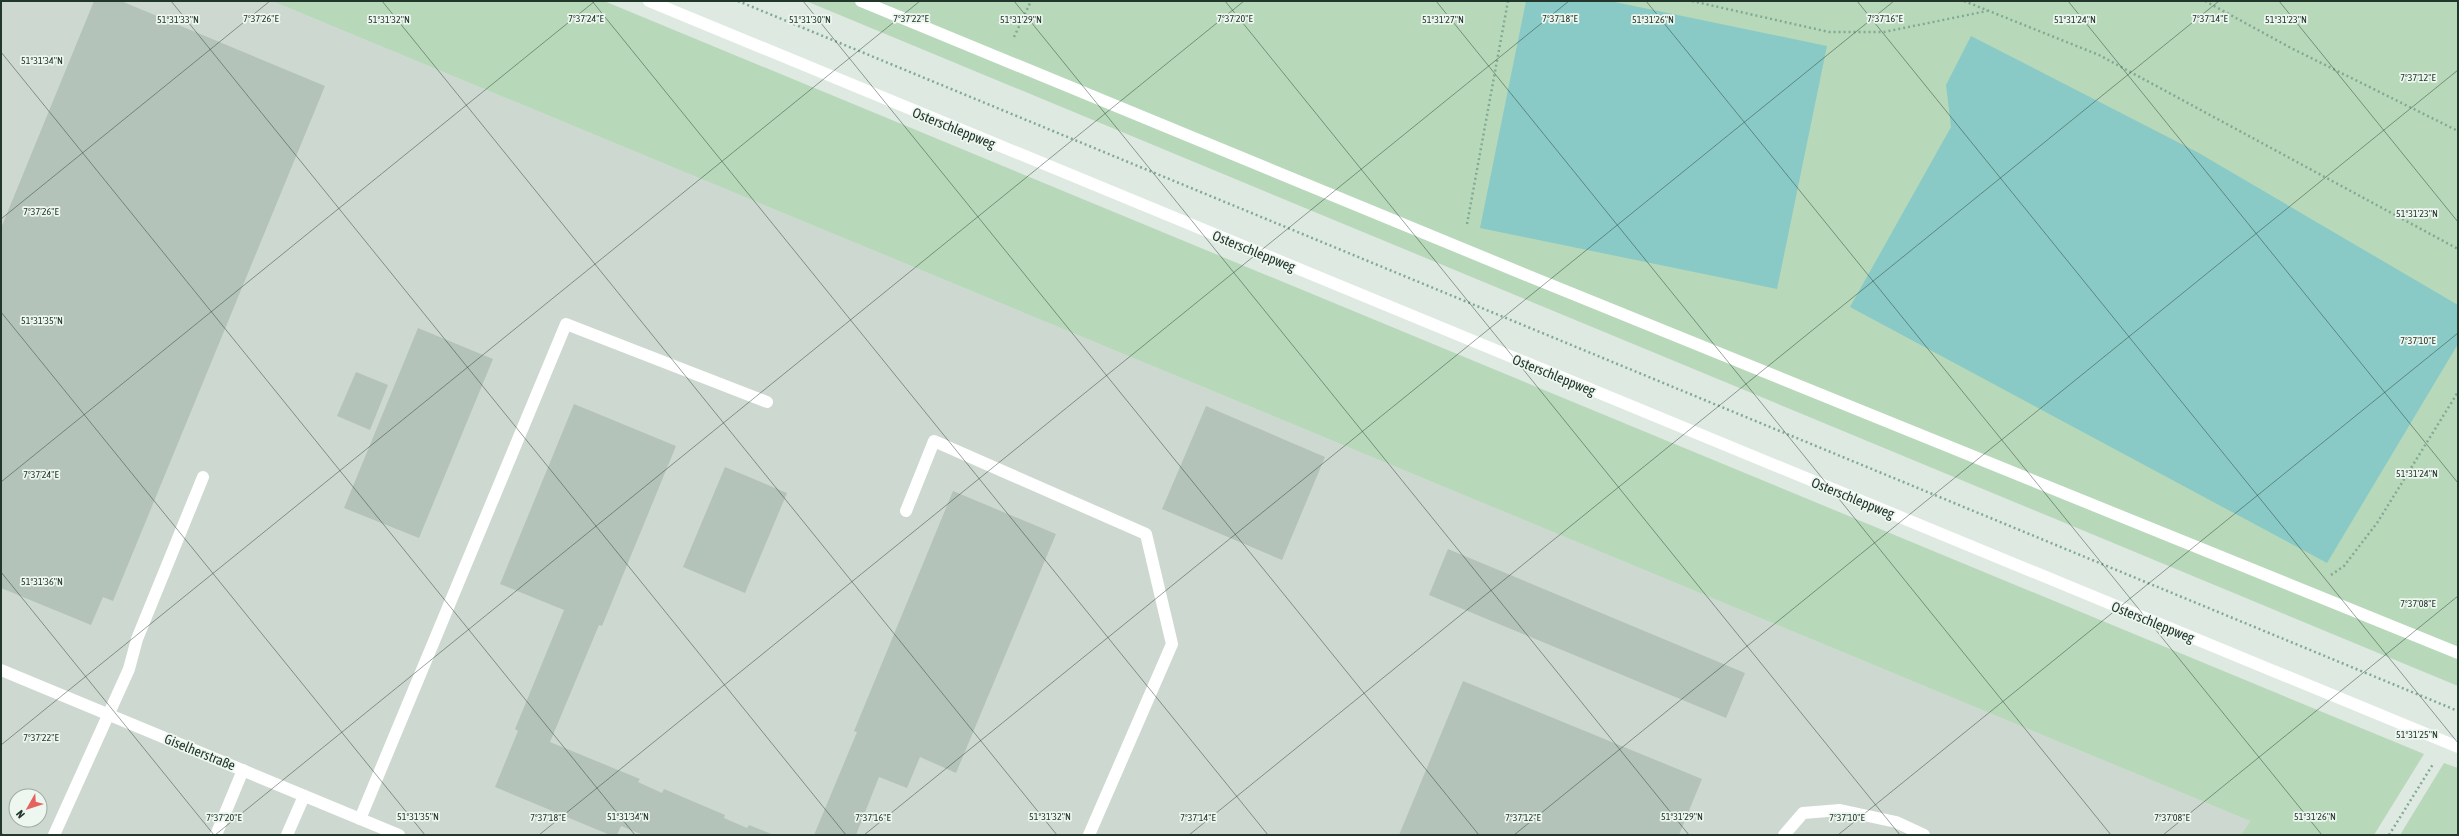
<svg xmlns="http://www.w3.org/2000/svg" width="2459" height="836" viewBox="0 0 2459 836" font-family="'Asap Condensed',sans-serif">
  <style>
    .built { fill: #cdd8d0; fill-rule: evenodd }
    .green { fill: #b8d8ba }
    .water { fill: #8acac6 }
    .building { fill: #b4c3ba }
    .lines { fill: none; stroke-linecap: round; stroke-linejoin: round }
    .path { stroke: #81aa94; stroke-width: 2.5; stroke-dasharray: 2 3; stroke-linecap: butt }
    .service { stroke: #fff; stroke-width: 12 }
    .minor { stroke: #fff; stroke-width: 12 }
    .tertiary { stroke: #fff; stroke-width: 12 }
    .ticks { fill: none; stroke: #21372c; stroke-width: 1; stroke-opacity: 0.45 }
    .labels { text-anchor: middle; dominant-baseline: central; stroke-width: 3.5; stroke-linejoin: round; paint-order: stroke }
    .street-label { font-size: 14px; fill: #21372c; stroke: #eef6f0 }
    .ticks-label { font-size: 10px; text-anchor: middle; fill: #21372c; stroke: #eef6f0; stroke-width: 3.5; stroke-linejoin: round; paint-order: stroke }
  </style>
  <rect width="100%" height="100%" fill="#dee9e2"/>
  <path class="built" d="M1 1H272L2250 821 2241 835H1ZM16 796H40V820H16Z"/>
  <path class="green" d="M272 1H604L2424 754 2374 835H2241L2250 821Z
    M806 1H2458V686Z
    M2444 763 2458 768V835H2400Z"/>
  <path class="water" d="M1526 1H1610L1827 46 1777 289 1480 228Z
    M1971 36 2197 152 2458 305V344L2327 563 1850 307 1951 127 1946 85Z"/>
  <path class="building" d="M94 1H121L325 86 113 601 103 597 91 625 1 588V228Z
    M418 328 493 359 419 538 344 508Z
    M356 372 388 385 370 430 337 416Z
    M574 404 676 446 602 626 599 625 550 742 640 779 638 782 662 793 664 789 725 815 724 818 747 828 749 825 774 835H643L621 826 617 835H610L495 787 518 731 515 729 564 610 500 584Z
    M1206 406 1325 457 1282 560 1162 509Z
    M725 467 787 493 745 593 683 567Z
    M953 491 1056 534 956 773 920 757 907 788 879 777 856 835H814L857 732 854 731Z
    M1448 549 1745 673 1726 718 1429 595Z
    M1463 681 1702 779 1679 835H1399Z"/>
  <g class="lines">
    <path class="path" d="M738 1 2458 711
      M1692 1 1829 32H1884L1987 11
      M1964 1 2099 55 2458 249
      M2205 1 2291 48 2458 131
      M1014 37 1031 1
      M1467 224 1508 1
      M2331 575 2344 566 2377 523 2458 392
      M2389 835 2433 764"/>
    <path class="service" d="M861 1 1531 277 2458 653
      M906 511 934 441 1146 534 1172 644 1089 835
      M360 819 566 324 767 402
      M54 835 129 669 137 639 203 477
      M216 835 243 770
      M287 835 304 796
      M1784 835 1803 813 1840 810 1896 822 1924 835"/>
    <path class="minor" d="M1 670 399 835"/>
    <path class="tertiary" d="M649 1 2458 747"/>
  </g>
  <path class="ticks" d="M171 1 846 835M382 1 1057 835M592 1 1268 835M803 1 1479 835M1014 1 1689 835M1225 1 1900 835M1436 1 2111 835M1646 1 2322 835M1857 1 2458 743M2068 1 2458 483M2279 1 2458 222M1 52 635 835M1 219 270 1M1 312 425 835M1 482 595 1M1 572 214 835M1 745 920 1M1 832 3 835M215 835 1244 1M539 835 1569 1M864 835 1894 1M1189 835 2219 1M1514 835 2458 70M1838 835 2458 333M2163 835 2458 596"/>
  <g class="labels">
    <g class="street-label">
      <text transform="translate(954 128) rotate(22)">Osterschleppweg</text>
      <text transform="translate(1254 251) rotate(22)">Osterschleppweg</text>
      <text transform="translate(1554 375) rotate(22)">Osterschleppweg</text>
      <text transform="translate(1853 498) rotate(22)">Osterschleppweg</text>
      <text transform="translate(2153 622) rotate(22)">Osterschleppweg</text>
      <text transform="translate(200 752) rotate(22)">Giselherstraße</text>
    </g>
  </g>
  <g class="ticks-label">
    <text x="261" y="22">7°37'26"E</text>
    <text x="586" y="22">7°37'24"E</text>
    <text x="911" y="22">7°37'22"E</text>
    <text x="1235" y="22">7°37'20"E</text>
    <text x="1560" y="22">7°37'18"E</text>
    <text x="1885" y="22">7°37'16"E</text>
    <text x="2210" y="22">7°37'14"E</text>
    <text x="389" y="23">51°31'32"N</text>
    <text x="2075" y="23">51°31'24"N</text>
    <text x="178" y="23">51°31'33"N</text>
    <text x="810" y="23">51°31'30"N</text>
    <text x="1021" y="23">51°31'29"N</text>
    <text x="1443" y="23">51°31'27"N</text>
    <text x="1653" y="23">51°31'26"N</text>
    <text x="2286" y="23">51°31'23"N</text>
    <text x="42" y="64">51°31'34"N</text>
    <text x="2418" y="81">7°37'12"E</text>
    <text x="41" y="215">7°37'26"E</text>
    <text x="2417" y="217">51°31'23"N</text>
    <text x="42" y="324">51°31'35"N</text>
    <text x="2418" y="344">7°37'10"E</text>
    <text x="2417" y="477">51°31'24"N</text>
    <text x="41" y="478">7°37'24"E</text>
    <text x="42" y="585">51°31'36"N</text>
    <text x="2418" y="607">7°37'08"E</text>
    <text x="2417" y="738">51°31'25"N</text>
    <text x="41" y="741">7°37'22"E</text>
    <text x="418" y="820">51°31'35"N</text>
    <text x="628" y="820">51°31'34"N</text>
    <text x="1050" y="820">51°31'32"N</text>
    <text x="1682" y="820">51°31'29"N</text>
    <text x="2315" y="820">51°31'26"N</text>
    <text x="224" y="821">7°37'20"E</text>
    <text x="548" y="821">7°37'18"E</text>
    <text x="873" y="821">7°37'16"E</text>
    <text x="1198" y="821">7°37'14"E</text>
    <text x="1523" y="821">7°37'12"E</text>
    <text x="1847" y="821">7°37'10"E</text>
    <text x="2172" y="821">7°37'08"E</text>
  </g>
  <rect width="2459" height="836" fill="none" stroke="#21372c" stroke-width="4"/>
  <g transform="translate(28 808) rotate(231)"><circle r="19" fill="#eef6f0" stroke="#9caaa2"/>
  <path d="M0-3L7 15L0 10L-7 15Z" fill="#e6625e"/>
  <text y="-6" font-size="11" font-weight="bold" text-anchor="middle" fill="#21372c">N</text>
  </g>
</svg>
